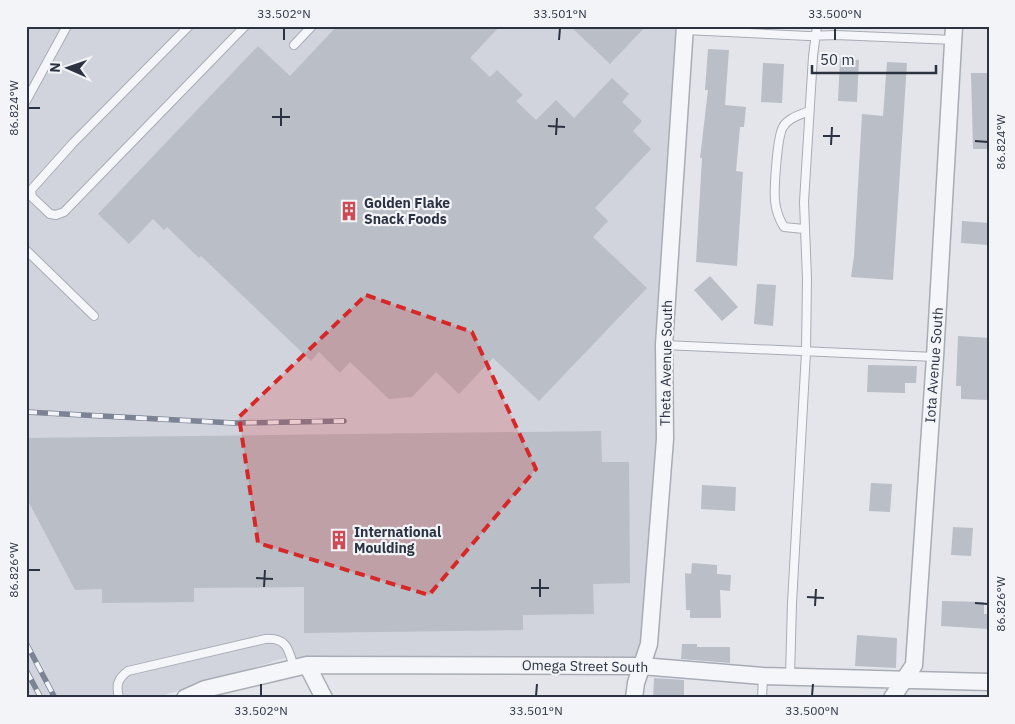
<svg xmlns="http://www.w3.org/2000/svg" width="1015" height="724" viewBox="0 0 1015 724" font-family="'IBM Plex Sans',sans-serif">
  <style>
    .built { fill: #d1d4dc }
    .building { fill: #babec7 }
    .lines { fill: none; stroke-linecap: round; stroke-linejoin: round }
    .lane-casing { stroke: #a8acb5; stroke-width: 10 }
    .street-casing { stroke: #a8acb5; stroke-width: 19 }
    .lane { stroke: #f5f6f9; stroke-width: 8 }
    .street { stroke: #f5f6f9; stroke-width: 16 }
    .rail-casing { stroke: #7c8394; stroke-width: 5.5 }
    .rail { stroke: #f2f4f8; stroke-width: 4; stroke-dasharray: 11; stroke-linecap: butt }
    .marked { fill: #d62828; fill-opacity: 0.2; stroke: #d62828; stroke-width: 4; stroke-dasharray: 10 6; stroke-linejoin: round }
    .ticks { fill: none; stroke: #2b3242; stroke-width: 2 }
    .labels { text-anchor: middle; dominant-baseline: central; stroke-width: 4.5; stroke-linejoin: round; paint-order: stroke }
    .poi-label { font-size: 14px; font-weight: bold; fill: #2b3242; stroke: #f2f4f8; text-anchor: start }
    .street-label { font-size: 14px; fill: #2b3242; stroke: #f2f4f8 }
    .neatline { fill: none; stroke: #2b3242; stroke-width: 2 }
    .ticks-label { font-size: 12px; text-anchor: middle; fill: #2b3242 }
  </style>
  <rect width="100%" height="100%" fill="#e3e5eb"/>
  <path class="built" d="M26 26H694L652 657 285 658 155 698H26Z"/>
  <path class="building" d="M337 26H500L470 58 490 77 497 70 523 95 516 101 536 120 556 100 574 118 612 78 629 94 622 102 642 121 633 131 651 149 595 208 608 221 593 237 647 288 539 401 493 358 459 394 436 372 412 397 389 399 350 362 340 373 319 352 311 361 201 256 199 258 167 227 164 230 153 219 129 244 98 214 258 46 290 76Z
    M570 26H646L610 64Z
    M708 49 729 50 725 105 746 107 744 127H740L736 171 743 172 737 266 696 262 702 158H700L708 90H705Z
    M840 59 859 60 857 102 838 101Z
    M887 62 907 63 893 280 851 277 854 256 862 114 883 116Z
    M763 63 784 64 782 103 761 102Z
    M971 73H989V149H973Z
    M962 221 989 223V245L961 243Z
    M710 276 738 307 722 321 694 290Z
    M757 284 776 285 773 326 754 324Z
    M958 336 989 338V400L961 399V386H956Z
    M868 365 917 366 916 383H905V393L867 392Z
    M601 431 602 462H629L630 583 593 584 594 614 523 615V630L304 633V587L194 588V602L102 603V589L75 590 26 497V438Z
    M871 483 892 484 890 512 869 511Z
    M702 485 736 487 735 511 701 509Z
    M953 527 973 528 971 556 951 555Z
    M692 563 717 565V574L731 575 730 591 720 590 721 618H690V610H686L685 573 691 574Z
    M942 601 984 602V614H989V629L941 626Z
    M857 635 897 638 896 668 855 666Z
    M682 644H697V647H730V663L681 659Z
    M654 678 684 680V698H653Z"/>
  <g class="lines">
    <defs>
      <path id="lane" d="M189 26 73 143 31 190 32 197 50 214 56 215 64 212 245 26
        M685 30 808 36 836 35 954 40
        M294 45 312 26
        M26 101 67 26
        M804 229 784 227C779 219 776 211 775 201 774 188 777 137 783 127 788 118 800 115 809 111
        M26 250 94 316
        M664 345 935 357
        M790 676 792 603 806 352 807 279 804 202 813 56 817 26
        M119 698C116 686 117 679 128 671L265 639C287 637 289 650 294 668
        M762 698 763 676"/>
      <path id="street" d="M307 665 324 698
        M185 698 205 689 307 665 641 666 763 676 989 682
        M634 698 636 683 649 644 665 439 664 345 685 26
        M892 698 914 665 935 357 954 26"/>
    </defs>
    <use href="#lane" class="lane-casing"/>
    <use href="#street" class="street-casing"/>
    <use href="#lane" class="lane"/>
    <use href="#street" class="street"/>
    <defs>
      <path id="rail" d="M26 412 234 423 344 421
        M26 643 55 698
        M26 670 41 698"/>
    </defs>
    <use href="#rail" class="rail-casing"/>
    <use href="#rail" class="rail"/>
  </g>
  <path class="marked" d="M366 295 472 332 536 469 429 595 258 543 239 417Z"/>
  <path class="ticks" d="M284 40V28M559 40 560 28M835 40V28M28 108H40M272 117H290M281 126V108M548 126 565 127M556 135 557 118M823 136H840M975 141 988 142M831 145 832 127M28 570H40M256 578 273 579M264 587 265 570M531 588H549M540 597V579M807 597 824 598M975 603 988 604M815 606 816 589M261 696V684M536 696 537 684M812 696 813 684"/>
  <defs>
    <symbol id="building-bare" viewBox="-9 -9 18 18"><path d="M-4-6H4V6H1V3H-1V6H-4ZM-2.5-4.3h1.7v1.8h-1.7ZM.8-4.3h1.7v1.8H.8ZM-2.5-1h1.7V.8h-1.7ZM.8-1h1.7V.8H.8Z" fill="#cc4b55" stroke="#f2f4f8" stroke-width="2.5" paint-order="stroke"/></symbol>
  </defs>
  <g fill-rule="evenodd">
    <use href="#building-bare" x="335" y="197" width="28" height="28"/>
    <use href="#building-bare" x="325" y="526" width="28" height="28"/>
  </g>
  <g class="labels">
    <g class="poi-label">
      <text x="364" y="203">Golden Flake<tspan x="364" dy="16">Snack Foods</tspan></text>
      <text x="354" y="532">International<tspan x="354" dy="16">Moulding</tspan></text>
    </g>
    <g class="street-label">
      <text transform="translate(666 363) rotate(-89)">Theta Avenue South</text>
      <text transform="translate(934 365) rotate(-86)">Iota Avenue South</text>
      <text transform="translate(585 666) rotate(1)">Omega Street South</text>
    </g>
  </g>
  <rect width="1015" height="724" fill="none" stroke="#f2f4f8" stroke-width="55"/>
  <g transform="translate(68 68) rotate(272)" stroke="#f2f4f8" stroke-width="4" paint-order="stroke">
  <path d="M0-4L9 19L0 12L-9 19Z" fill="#2b3242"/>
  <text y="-8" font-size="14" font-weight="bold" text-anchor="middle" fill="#2b3242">N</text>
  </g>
  <path d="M812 65v8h124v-8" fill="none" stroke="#2b3242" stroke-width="2.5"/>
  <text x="820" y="65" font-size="15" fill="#2b3242" stroke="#f2f4f8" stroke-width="4" paint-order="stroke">50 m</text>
  <rect x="28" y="28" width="960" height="668" class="neatline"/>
  <g class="ticks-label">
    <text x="284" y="18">33.502°N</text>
    <text x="560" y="18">33.501°N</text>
    <text x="835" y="18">33.500°N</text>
    <text transform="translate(14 108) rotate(-90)" y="4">86.824°W</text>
    <text transform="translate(1001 142) rotate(-90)" y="4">86.824°W</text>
    <text transform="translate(14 570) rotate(-90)" y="4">86.826°W</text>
    <text transform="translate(1001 604) rotate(-90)" y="4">86.826°W</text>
    <text x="261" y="715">33.502°N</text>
    <text x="536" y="715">33.501°N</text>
    <text x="812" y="715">33.500°N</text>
  </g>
</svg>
